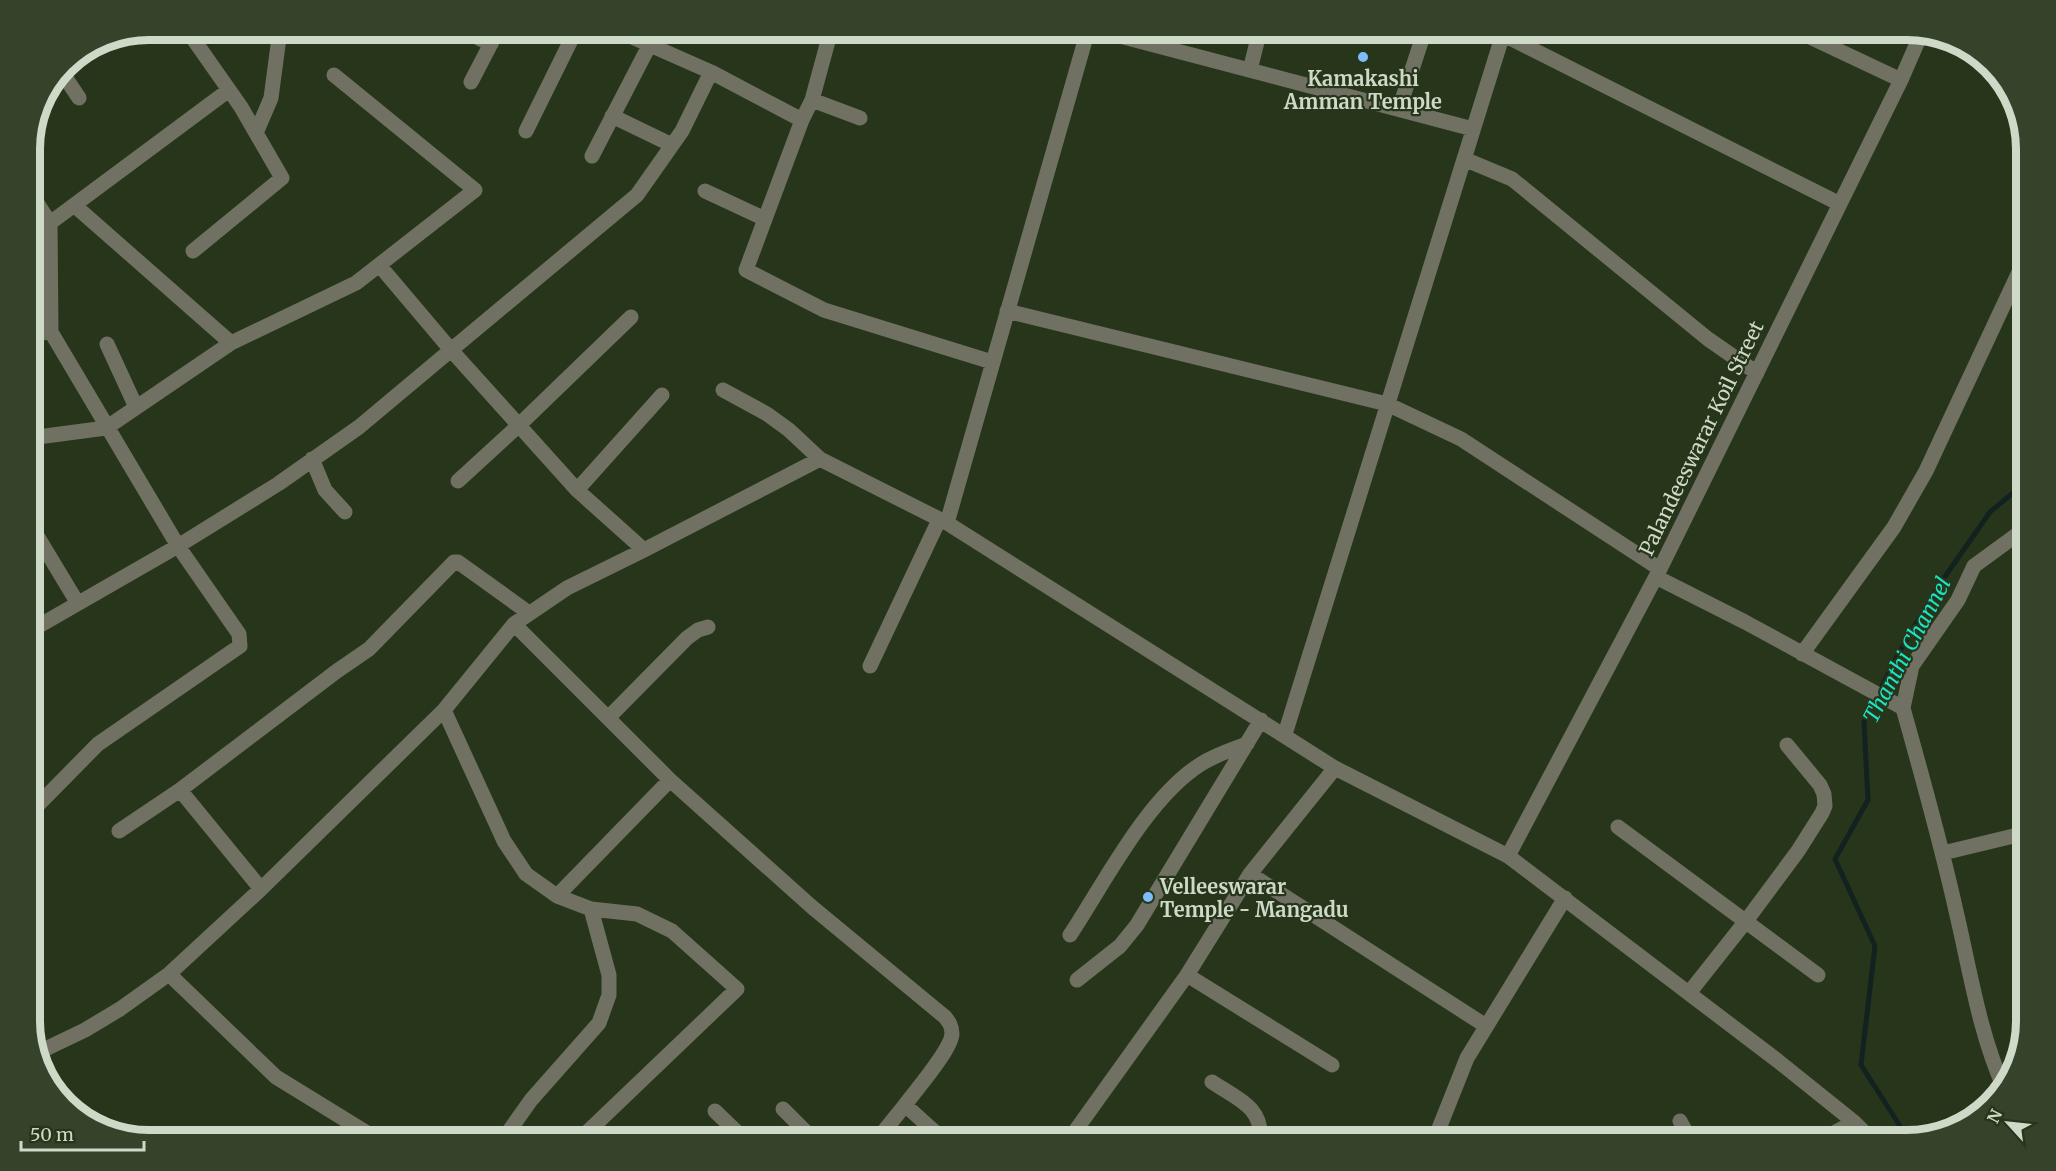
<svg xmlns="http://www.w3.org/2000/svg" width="2056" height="1171" viewBox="0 0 2056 1171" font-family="Merriweather,serif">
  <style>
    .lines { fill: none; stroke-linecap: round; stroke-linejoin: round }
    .stream { stroke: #12221f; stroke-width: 5 }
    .minor { stroke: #717163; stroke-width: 15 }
    .poi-dot { fill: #7fbdfa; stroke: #27361b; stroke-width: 2 }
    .labels { text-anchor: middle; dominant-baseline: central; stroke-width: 4.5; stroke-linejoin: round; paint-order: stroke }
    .poi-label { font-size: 20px; font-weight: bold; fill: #cfd9c8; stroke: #27361b }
    .street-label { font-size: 20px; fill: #cfd9c8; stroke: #27361b }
    .water-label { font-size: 21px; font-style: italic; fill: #1ae5c8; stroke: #27361b }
    .rim { fill: none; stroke: #cfd9c8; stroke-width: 8 }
  </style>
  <rect width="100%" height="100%" fill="#27361b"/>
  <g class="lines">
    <path class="stream" d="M1909 1140 1861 1065 1875 946 1835 859 1868 800 1864 722 1900 651 1937 588 1990 512 2026 482"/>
    <path class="minor" d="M187 30 241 107 282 178 193 251
      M462 30 491 44
      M616 30 711 72 802 120 812 100 860 118
      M1097 30 1473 129
      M1494 30 1840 204
      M1795 30 1901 80
      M1250 70 1260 30
      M61 71 79 98
      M471 82 498 30
      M812 100 831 30
      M1399 109 1425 30
      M612 116 672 145
      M802 120 746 270 824 310 992 362
      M526 131 576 30
      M256 133 271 98 280 30
      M592 156 649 46
      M1464 159 1512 179 1708 339 1757 373
      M705 191 765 219
      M30 192 50 223
      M74 205 231 343
      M1007 311 1387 404 1461 439 1660 569
      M30 334 51 332 50 223 229 90
      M107 344 136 407
      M723 390 767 414 789 430 820 459
      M30 438 106 428 231 343 356 283 475 190 334 75
      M312 459 325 490 345 512
      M458 481 518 426 631 317
      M577 490 662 395
      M947 523 1335 768 1508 856 1778 1061 1854 1122 1873 1141
      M30 527 33 529 77 602
      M644 550 577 490 451 350 637 195 682 131 711 72
      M1656 577 1745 622 1903 708C1922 776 1941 843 1956 911 1970 970 1979 1032 2004 1088
      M514 624 670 780 812 907 945 1017C949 1022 952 1026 952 1034 951 1050 916 1090 905 1105
      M30 631 178 546 51 332
      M1802 654 1894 527 1926 471 2026 257
      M870 666 939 520
      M1903 708 1912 666 1958 600 1974 566 2026 528
      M444 710 504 841 526 874 557 896 670 780
      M608 718 687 638 698 630 708 627
      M1285 734 1503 34
      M180 790 261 889
      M30 813 98 744 240 646 239 634 178 546 278 484 359 427 451 350 380 266
      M1618 827 1818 975
      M119 831 180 790 337 671 369 649 454 562H458L529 613
      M1943 853 2026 833
      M1508 856 1660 569 1901 80 1921 34
      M1250 874 1486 1026
      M557 896 591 909 637 914 672 931 737 989 578 1141
      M1070 935C1105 882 1147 798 1201 764 1215 755 1231 750 1247 744
      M169 974 276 1077 380 1141
      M1187 975 1332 1065
      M1077 980 1120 946 1137 925 1261 720
      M1689 993 1746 921 1798 851 1822 813 1825 806 1824 794 1820 785 1787 745
      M37 1053 85 1030 120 1009 169 974 261 889 444 710 514 624 567 588 644 550 820 459 947 523 1088 30
      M1212 1082C1236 1098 1264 1107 1260 1141
      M783 1109 815 1141
      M715 1111 746 1141
      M1680 1121 1691 1141
      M502 1141 531 1100 599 1023 609 995V975L591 909
      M876 1141 905 1105 945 1141
      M1068 1141 1187 975 1250 874 1335 768
      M1434 1141 1467 1058 1565 898
      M1819 1141 1854 1122"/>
  </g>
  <g class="poi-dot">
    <circle cx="1363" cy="57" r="6"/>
    <circle cx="1148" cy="897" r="6"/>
  </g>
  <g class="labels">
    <g class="poi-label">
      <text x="1363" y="78">Kamakashi<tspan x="1363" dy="23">Amman Temple</tspan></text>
      <text x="1160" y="886" text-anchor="start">Velleeswarar<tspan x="1160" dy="23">Temple - Mangadu</tspan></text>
    </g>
    <g class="street-label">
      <text transform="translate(1701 438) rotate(-64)">Palandeeswarar Koil Street</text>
    </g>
    <g class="water-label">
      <text transform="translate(1907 650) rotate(-62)">Thanthi Channel</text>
    </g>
  </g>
  <path d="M0 0H2056V1171H0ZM149 40H1907A109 109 0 0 1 2016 149V1021A109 109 0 0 1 1907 1130H149A109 109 0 0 1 40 1021V149A109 109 0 0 1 149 40Z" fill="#344329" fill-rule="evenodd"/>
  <path class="rim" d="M149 40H1907A109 109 0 0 1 2016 149V1021A109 109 0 0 1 1907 1130H149A109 109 0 0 1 40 1021V149A109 109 0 0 1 149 40Z"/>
  <g transform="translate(2008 1123) rotate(297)" stroke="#27361b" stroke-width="4.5" paint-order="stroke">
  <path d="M0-4.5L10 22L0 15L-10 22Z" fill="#cfd9c8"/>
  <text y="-9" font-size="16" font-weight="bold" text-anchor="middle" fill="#cfd9c8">N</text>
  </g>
  <path d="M21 1141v9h123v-9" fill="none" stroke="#cfd9c8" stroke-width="3"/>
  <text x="30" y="1141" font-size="18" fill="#cfd9c8" stroke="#27361b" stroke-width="4.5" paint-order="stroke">50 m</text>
</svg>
